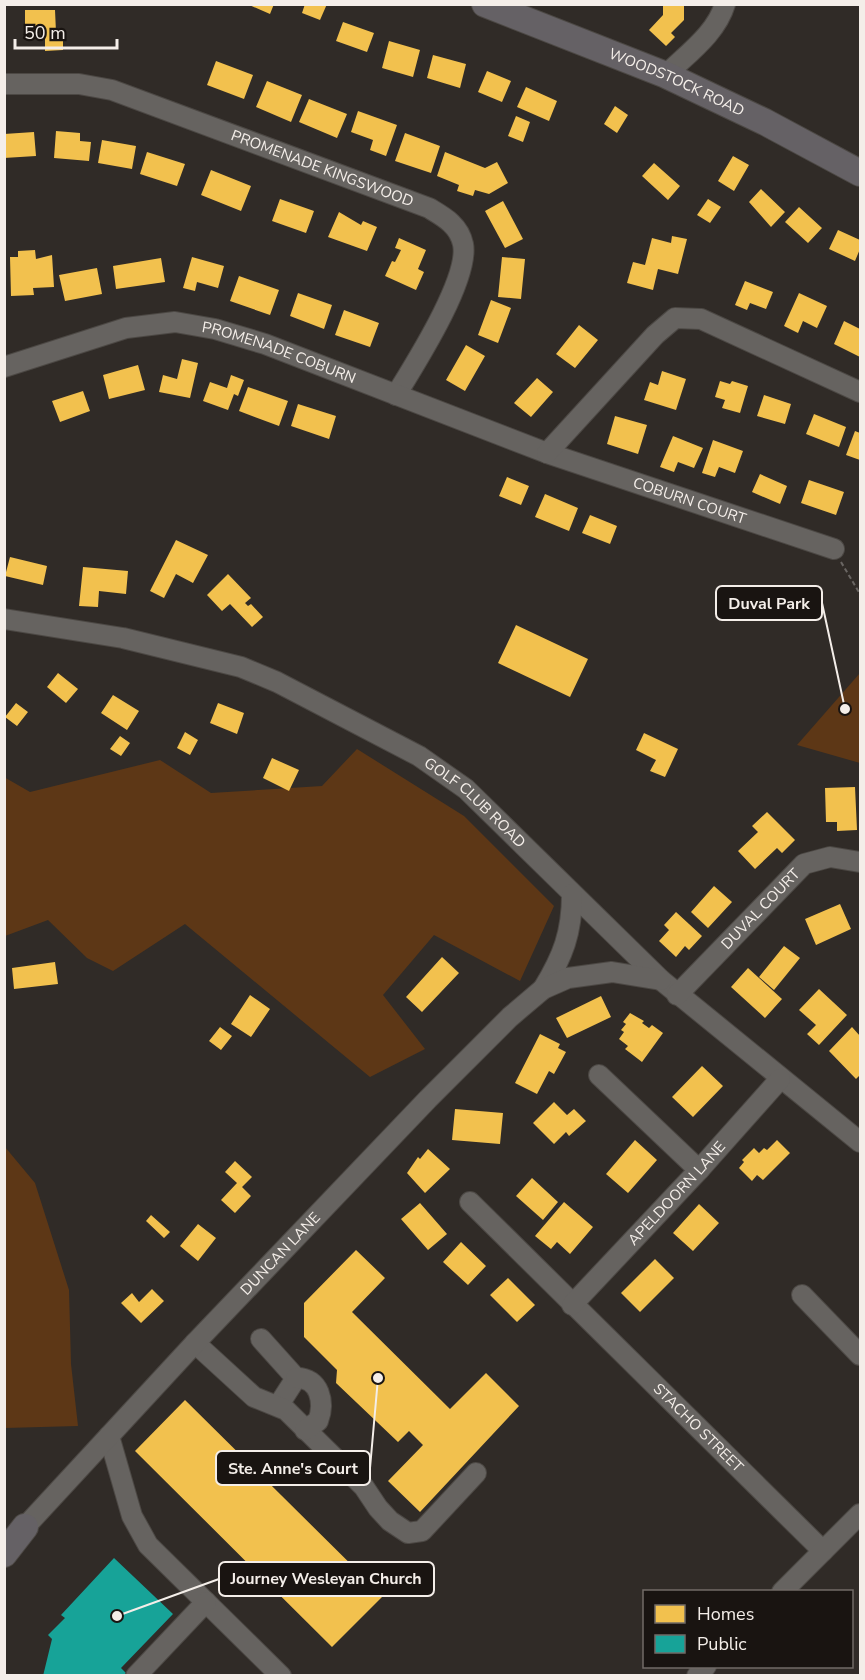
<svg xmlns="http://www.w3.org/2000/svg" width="865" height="1680" viewBox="0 0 865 1680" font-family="'Nunito Sans',sans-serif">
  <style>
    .green { fill: #5d3716 }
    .homes { fill: #f2c14e }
    .public { fill: #17a398 }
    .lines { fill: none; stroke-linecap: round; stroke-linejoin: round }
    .minor-casing { stroke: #4c4844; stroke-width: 22 }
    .major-casing { stroke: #4c4844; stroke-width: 28 }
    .path { stroke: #6a6663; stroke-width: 2; stroke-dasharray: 4.5 3; stroke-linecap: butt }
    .minor { stroke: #666360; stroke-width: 20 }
    .major { stroke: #656165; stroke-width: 26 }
    .labels { text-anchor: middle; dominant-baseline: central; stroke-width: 6; stroke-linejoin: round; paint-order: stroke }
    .street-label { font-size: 15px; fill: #f4eee9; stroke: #191411 }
    .leader { fill: none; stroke: #f4eee9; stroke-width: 2 }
    .callout-dot { fill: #f4eee9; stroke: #191411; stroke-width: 2 }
    .callout { fill: #191411; stroke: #f4eee9; stroke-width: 2 }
    .callout-label { font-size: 16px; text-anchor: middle; font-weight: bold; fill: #f4eee9 }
  </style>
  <rect width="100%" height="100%" fill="#302b27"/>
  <path class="green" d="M860 673V763L797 745Z
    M357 749 464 816 554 906 520 981 434 935 383 995 425 1049 370 1077 185 924 113 971 87 958 48 920 5 936 4 777 30 792 160 760 211 793 322 786Z
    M5 1147 35 1183 69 1290 71 1364 78 1426 5 1428Z"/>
  <path class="homes" d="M247 4H274L270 14Z
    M305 4H327L320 20 302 13Z
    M663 4H684V20L671 33 675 37 666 46 649 30 663 15Z
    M25 10H55L56 32H63V50L45 51V29L25 30Z
    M343 22 374 33 367 52 336 41Z
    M389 41 420 50 413 77 382 68Z
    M433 55 466 64 460 88 427 78Z
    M216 61 253 75 244 99 207 85Z
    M487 71 511 81 502 102 478 92Z
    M267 81 302 95 291 122 256 107Z
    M526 87 557 101 549 121 517 107Z
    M309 99 347 114 337 138 299 122Z
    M615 106 628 115 617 133 604 124Z
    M358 111 397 125 386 156 370 150 373 140 351 132Z
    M516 116 530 122 523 142 508 136Z
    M56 131 80 133V141L91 142 89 161 54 158Z
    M34 132 36 156 4 158V134Z
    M405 133 440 146 431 173 395 161Z
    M102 140 136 146 132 169 98 163Z
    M147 152 185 164 177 186 140 174Z
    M445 152 485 168 497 162 508 183 489 194 475 190 473 196 457 191 459 185 437 176Z
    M733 156 749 165 734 191 718 181Z
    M654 163 680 186 668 200 642 176Z
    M211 170 251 186 241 211 201 195Z
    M761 189 785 212 771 227 749 202Z
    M280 199 314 211 306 233 272 221Z
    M708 199 721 207 710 223 697 215Z
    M503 201 523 239 505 248 485 211Z
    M799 207 822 228 808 243 785 222Z
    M339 212 361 225 363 221 377 227 367 251 328 237Z
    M838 230 860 240V249L855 261 829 249Z
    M672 236 687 239 678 274 658 269 653 290 627 283 633 262 645 265 652 238 671 243Z
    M399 238 426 250 418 269 424 272 416 290 385 276 392 261 395 262 401 250 395 248Z
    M35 250 36 259 52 255 54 287 33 288 34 295 11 296 10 257H18V251Z
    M192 257 224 266 218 288 197 282 195 291 183 288Z
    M502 257 525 259 521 299 498 297Z
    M161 258 165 282 116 289 113 266Z
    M97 268 102 294 65 301 59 275Z
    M239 276 279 290 270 315 230 301Z
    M745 281 773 292 766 309 750 303 747 310 735 305Z
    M298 293 332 305 324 329 290 316Z
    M799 293 827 306 817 328 803 321 798 333 784 326Z
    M491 300 511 308 498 343 478 335Z
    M344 310 379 323 370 347 335 335Z
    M844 321 860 329V357L834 344Z
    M579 325 598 340 575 368 556 354Z
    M466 345 485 356 465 391 446 380Z
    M182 359 198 363 190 398 159 392 163 375 177 379Z
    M138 365 145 390 109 399 103 375Z
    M662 371 686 379 676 410 644 400 650 382 658 385Z
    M231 375 244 380 238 396 234 394 228 410 203 401 210 382 227 388Z
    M537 378 553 392 531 417 514 403Z
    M720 381 730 384 732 381 748 386 740 413 722 408 725 400 715 397Z
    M248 387 288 401 279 426 239 411Z
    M83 391 90 411 60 422 52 401Z
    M764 395 791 404 785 424 757 416Z
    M298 404 336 416 329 439 291 426Z
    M814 414 846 427 839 447 806 434Z
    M615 416 647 425 638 454 607 444Z
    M855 431 860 433V460L846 455Z
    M673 436 703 448 694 468 678 462 674 472 660 467Z
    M713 440 743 451 735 473 719 467 715 477 702 473Z
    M760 474 787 486 780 504 752 492Z
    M507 477 529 486 521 505 499 496Z
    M809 480 844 492 836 515 801 503Z
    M545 494 578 508 569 531 535 517Z
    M590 515 617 526 610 544 582 533Z
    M176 540 208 555 193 583 176 574 164 598 150 591Z
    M10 557 47 566 43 585 5 576Z
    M83 567 128 571 126 594 99 591 98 607 79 606Z
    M228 574 251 598 245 603 248 606 251 604 263 617 252 627 230 604 222 611 207 595Z
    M516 625 588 659 570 697 498 663Z
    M58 673 78 689 66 703 47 687Z
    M113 695 139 711 127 730 101 713Z
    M16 703 28 712 17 726 5 717Z
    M218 703 244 713 237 734 210 723Z
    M185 732 198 740 190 755 177 748Z
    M644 733 678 749 665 777 650 771 656 760 636 750Z
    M120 736 130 743 121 756 110 749Z
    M272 758 299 770 289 791 263 778Z
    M855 787 857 830 837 831V822H826L825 788Z
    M767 812 795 840 782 853 777 848 755 869 738 851 758 832 752 826Z
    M714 886 732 902 708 928 691 912Z
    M840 904 851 929 816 945 805 919Z
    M676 912 702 936 689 950 685 946 676 957 659 941 669 930 664 925Z
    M784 946 800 958 774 990 759 977Z
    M442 957 459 973 422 1012 406 997Z
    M55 962 58 984 14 989 12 968Z
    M748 968 782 999 765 1018 731 987Z
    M819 989 847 1015 819 1045 807 1034 816 1025 799 1010Z
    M250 995 270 1009 251 1037 231 1024Z
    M601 996 611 1017 567 1038 556 1018Z
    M630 1013 644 1021 642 1023 649 1028 652 1025 663 1033 642 1062 625 1049 628 1046 619 1039 624 1032 621 1030 626 1024 623 1022Z
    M220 1027 232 1036 221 1050 209 1041Z
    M852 1027 860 1036V1075L856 1079 829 1051Z
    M540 1034 560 1044 558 1048 566 1052 554 1074 549 1071 537 1094 515 1083Z
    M702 1066 723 1086 693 1117 672 1097Z
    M554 1102 567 1115 574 1109 586 1121 569 1136 566 1132 554 1144 533 1123Z
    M455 1109 503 1113 500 1144 452 1140Z
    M635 1140 657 1160 628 1193 606 1174Z
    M777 1140 790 1153 763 1180 757 1175 752 1181 739 1168 744 1162 742 1160 754 1148 759 1153 764 1148 767 1150Z
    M428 1149 450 1169 425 1193 407 1173 418 1157 420 1159Z
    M235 1161 252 1177 242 1187 251 1196 235 1213 221 1200 237 1183 225 1172Z
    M532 1178 558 1202 543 1220 516 1196Z
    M564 1202 593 1227 570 1254 557 1242 551 1249 535 1236Z
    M420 1203 447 1234 428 1250 401 1219Z
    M699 1204 719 1223 693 1251 673 1233Z
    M151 1215 170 1232 164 1238 146 1221Z
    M198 1224 216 1238 198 1261 180 1246Z
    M461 1242 486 1266 468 1285 443 1262Z
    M356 1250 385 1278 352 1312 450 1409 486 1373 519 1406 420 1512 388 1481 423 1445 409 1431 398 1442 336 1383 337 1370 304 1337V1303Z
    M655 1259 674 1278 640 1312 621 1293Z
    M508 1278 535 1305 517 1322 490 1295Z
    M152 1289 164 1301 141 1323 121 1303 132 1293 139 1302Z
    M185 1400 383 1596 332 1647 135 1451Z"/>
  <path class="public" d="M114 1558 173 1614 121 1668 126 1673 123 1676H43L52 1639 48 1635 65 1618 61 1615Z"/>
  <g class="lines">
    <defs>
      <g id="minor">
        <path d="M666 75C687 54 716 34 725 4"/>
        <path id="s1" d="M4 84H79L112 90 429 208C444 217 459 225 463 244 470 278 415 364 396 395"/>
        <path id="s2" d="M4 367 126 328 175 322 215 329 265 344 547 453 834 549"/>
        <path d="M547 453 655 335 675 318 701 319 860 392"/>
        <path id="s3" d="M4 619 123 638 241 667 277 682 419 756 466 789 661 980 860 1142"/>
        <path d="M543 989C563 956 572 933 572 894"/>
        <path id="s4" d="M677 995 804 864 830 857 860 862"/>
        <path d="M599 1075 699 1170"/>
        <path id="s5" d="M470 1202 823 1551"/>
        <path d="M802 1295 860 1355"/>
        <path id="s6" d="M572 1305 699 1170 780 1079"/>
        <path d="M261 1339 296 1378 278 1406"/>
        <path d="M195 1343 254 1397 286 1410 364 1487 378 1508 390 1521 408 1533 422 1531 476 1473"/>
        <path d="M296 1378C320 1377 325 1403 318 1421L305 1430"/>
        <path d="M109 1436 132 1516 148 1545 281 1676"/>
        <path id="s7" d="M25 1527 195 1343 428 1099 510 1017 543 989 568 978 612 972 661 980"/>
        <path d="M782 1592 860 1514"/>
        <path d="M136 1676 206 1602"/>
        <path d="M697 1676 706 1666"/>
      </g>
      <g id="major">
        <path id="s8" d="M485 4 666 75 765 122 860 173"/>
        <path d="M4 1554 25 1527"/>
      </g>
    </defs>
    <use href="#minor" class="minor-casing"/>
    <use href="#major" class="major-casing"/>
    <path class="path" d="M841 562 860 594"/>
    <use href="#minor" class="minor"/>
    <use href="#major" class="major"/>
  </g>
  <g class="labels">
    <g class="street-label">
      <text stroke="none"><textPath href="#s8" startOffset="207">WOODSTOCK ROAD</textPath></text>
      <text stroke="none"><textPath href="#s1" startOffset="333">PROMENADE KINGSWOOD</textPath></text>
      <text stroke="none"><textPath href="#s2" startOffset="286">PROMENADE COBURN</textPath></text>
      <text stroke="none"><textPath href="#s2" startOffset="723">COBURN COURT</textPath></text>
      <text stroke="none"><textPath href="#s3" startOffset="514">GOLF CLUB ROAD</textPath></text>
      <text stroke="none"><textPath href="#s4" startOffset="120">DUVAL COURT</textPath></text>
      <text stroke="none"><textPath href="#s6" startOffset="153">APELDOORN LANE</textPath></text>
      <text stroke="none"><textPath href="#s7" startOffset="374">DUNCAN LANE</textPath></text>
      <text stroke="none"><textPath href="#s5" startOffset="321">STACHO STREET</textPath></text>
    </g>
  </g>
  <path class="leader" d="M845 709L822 603M378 1378L370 1468M117 1616L219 1579"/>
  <g class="callout-dot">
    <circle cx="845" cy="709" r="6"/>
    <circle cx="378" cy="1378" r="6"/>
    <circle cx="117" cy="1616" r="6"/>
  </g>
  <g class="callout">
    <rect x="716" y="586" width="106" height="34" rx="6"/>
    <rect x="216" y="1451" width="154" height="34" rx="6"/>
    <rect x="219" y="1562" width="215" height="34" rx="6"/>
  </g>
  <g class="callout-label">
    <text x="769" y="609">Duval Park</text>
    <text x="293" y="1474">Ste. Anne's Court</text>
    <text x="326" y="1584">Journey Wesleyan Church</text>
  </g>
  <rect width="865" height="1680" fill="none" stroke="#f4eee9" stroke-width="12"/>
  <rect x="643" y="1590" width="210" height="78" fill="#191411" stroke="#716b67" stroke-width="1.5"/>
  <rect x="655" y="1605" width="30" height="18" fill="#f2c14e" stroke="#716b67" stroke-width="1.5"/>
  <text x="697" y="1620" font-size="18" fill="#f4eee9">Homes</text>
  <rect x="655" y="1635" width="30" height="18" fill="#17a398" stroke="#716b67" stroke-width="1.5"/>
  <text x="697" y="1650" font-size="18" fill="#f4eee9">Public</text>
  <path d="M15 39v9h102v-9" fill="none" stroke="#f4eee9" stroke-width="3"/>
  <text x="24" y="39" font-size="18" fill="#f4eee9" stroke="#191411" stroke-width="4.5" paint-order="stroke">50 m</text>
</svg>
